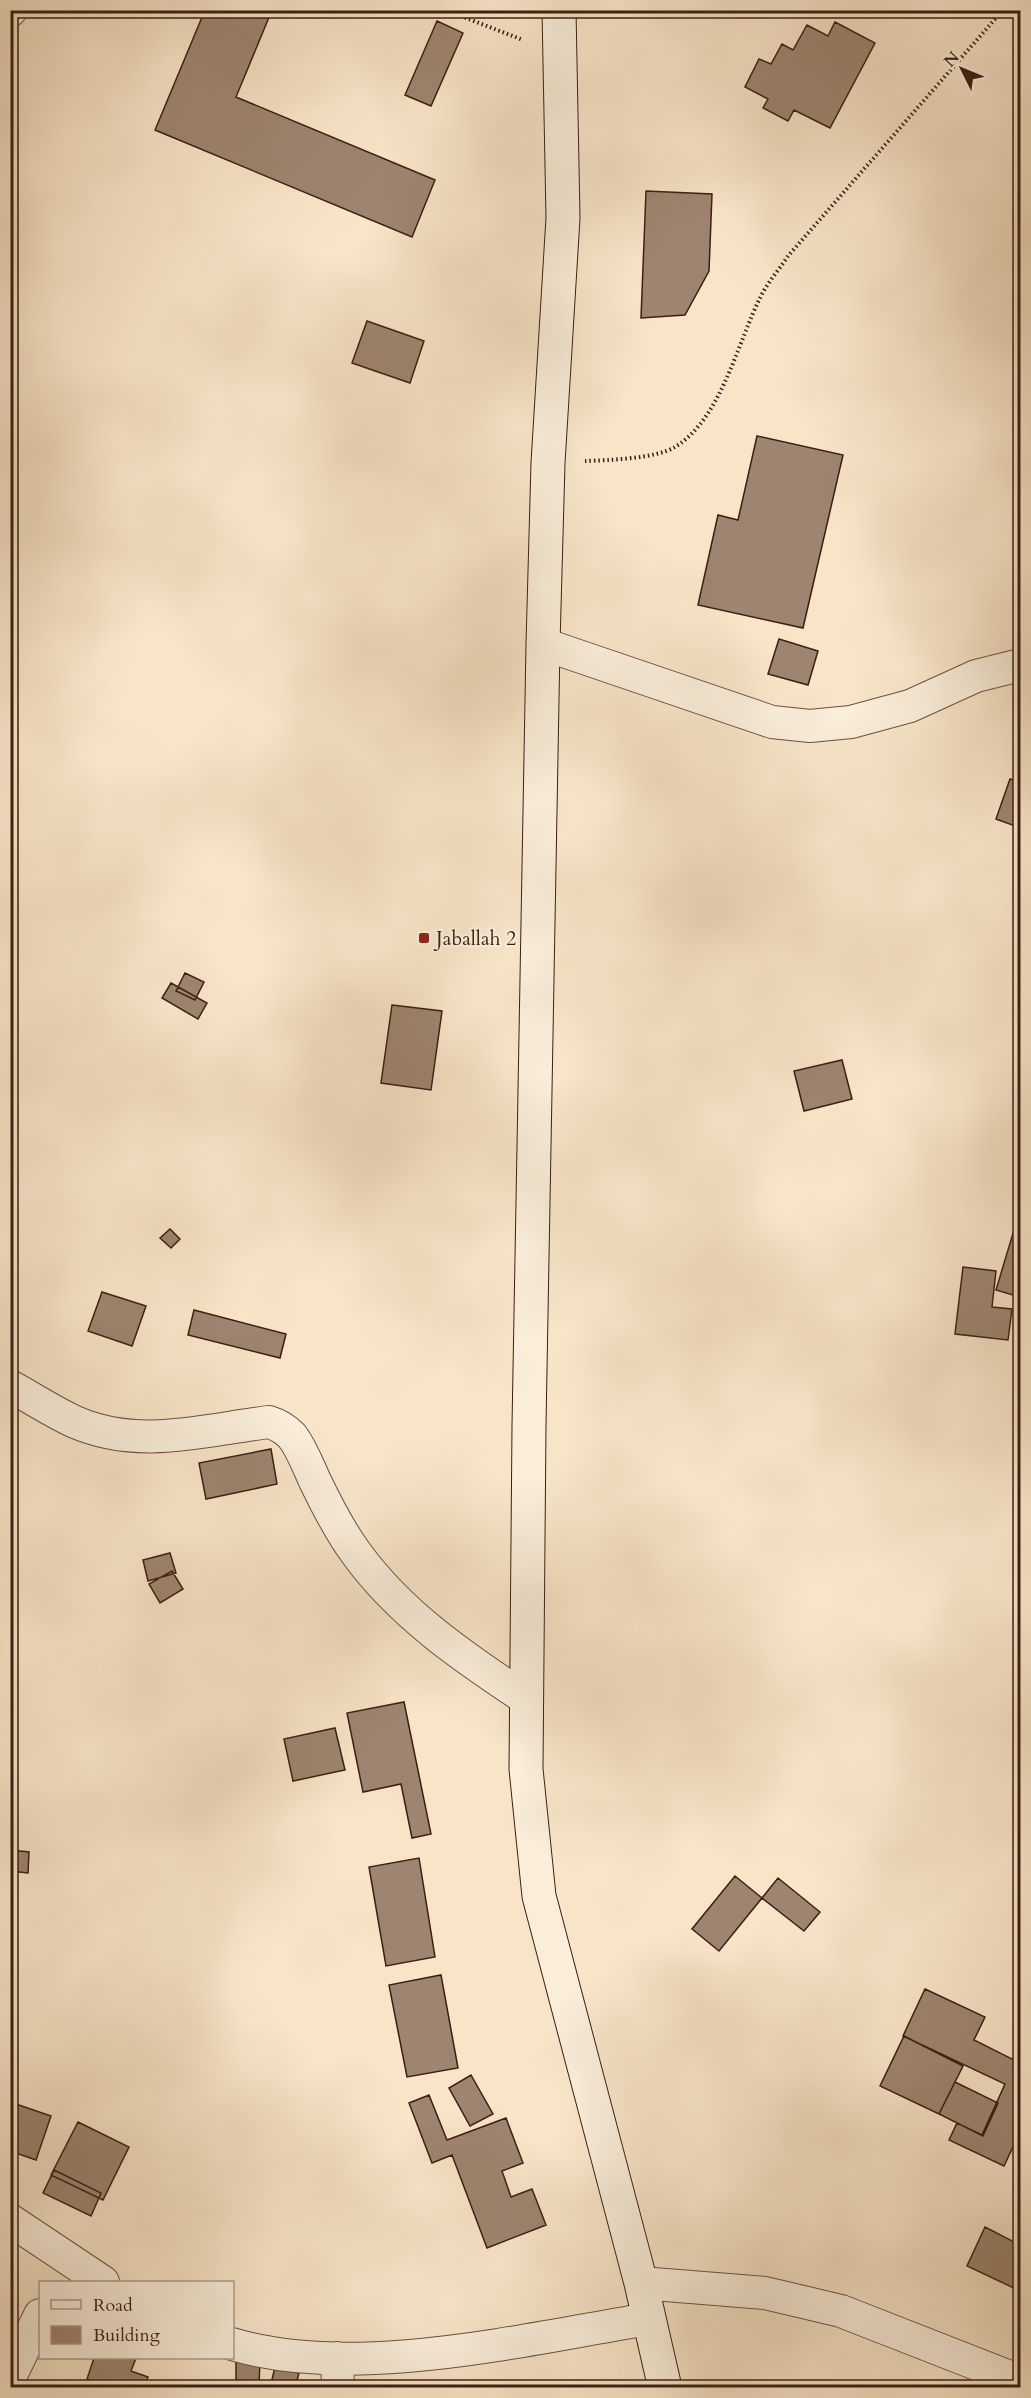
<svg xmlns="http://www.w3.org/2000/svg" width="1031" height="2398" viewBox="0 0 1031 2398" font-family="Cardo,serif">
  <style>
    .building { fill: #9e8571; stroke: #3c1e12; stroke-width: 1.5 }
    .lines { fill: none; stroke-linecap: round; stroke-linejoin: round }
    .street-casing { stroke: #6b5040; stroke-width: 34 }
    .secondary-casing { stroke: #3c1e12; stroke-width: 35 }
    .path { stroke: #3c1e12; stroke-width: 4; stroke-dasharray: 1.5 3; stroke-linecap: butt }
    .street { stroke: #faeedb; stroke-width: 32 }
    .secondary { stroke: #faeedb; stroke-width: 33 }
    .poi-dot { fill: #8f2418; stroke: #faeedb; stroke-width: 2 }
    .labels { text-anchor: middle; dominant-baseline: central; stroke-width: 4.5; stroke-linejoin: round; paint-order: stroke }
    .poi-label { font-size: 20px; fill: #3c1e12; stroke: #faeedb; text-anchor: start }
  </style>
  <rect width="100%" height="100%" fill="#f8e5c8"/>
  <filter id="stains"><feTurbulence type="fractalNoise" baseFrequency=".00333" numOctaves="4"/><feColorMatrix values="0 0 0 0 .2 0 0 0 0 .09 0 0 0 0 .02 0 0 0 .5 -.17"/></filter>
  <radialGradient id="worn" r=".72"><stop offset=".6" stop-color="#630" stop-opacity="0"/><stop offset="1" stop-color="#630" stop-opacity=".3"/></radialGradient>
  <path class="building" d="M205 10H272L236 97 435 180 412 237 155 130Z
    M437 21 463 33 431 106 405 95Z
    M835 22 875 43 830 128 794 110 788 121 763 108 768 99 745 87 759 59 771 64 782 44 793 50 807 25 828 36Z
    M646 191 712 194 709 271 685 315 641 318Z
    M367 321 424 341 410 383 352 363Z
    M757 436 843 455 803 628 698 605 718 515 738 520Z
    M779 639 818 651 808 685 768 674Z
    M1010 779 1020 782 1018 827 996 819Z
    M185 973 204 982 195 1000 176 991Z
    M171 983 207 1003 198 1019 162 998Z
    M392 1005 442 1011 431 1090 381 1083Z
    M842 1060 852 1099 804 1111 794 1071Z
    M1020 1210V1297L996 1290Z
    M170 1229 180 1239 171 1248 160 1238Z
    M963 1267 996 1271 992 1307 1012 1309 1008 1340 955 1334Z
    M102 1292 146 1306 132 1346 88 1331Z
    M194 1310 286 1334 280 1358 188 1335Z
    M271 1449 277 1484 206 1499 199 1463Z
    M170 1553 176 1573 148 1581 143 1560Z
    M172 1571 183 1589 160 1603 149 1584Z
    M404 1702 431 1834 412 1838 401 1784 363 1792 347 1713Z
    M335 1728 345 1770 293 1781 284 1739Z
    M10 1760H15L14 1817H10Z
    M10 1850 29 1852 28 1873 10 1871Z
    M419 1858 435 1957 386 1966 369 1867Z
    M735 1876 762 1898 719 1951 692 1929Z
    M778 1878 820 1912 804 1931 762 1898Z
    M441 1975 458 2068 407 2077 389 1985Z
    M925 1989 985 2017 974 2040 1020 2063V2132L1004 2166 949 2140 957 2123 982 2135 1005 2084 903 2036Z
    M904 2036 963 2066 939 2114 880 2086Z
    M471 2075 493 2114 470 2126 449 2088Z
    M955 2082 998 2103 983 2136 939 2114Z
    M429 2095 447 2140 506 2118 523 2163 502 2171 511 2197 532 2189 546 2225 487 2248 452 2155 432 2163 409 2103Z
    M10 2102 51 2116 36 2160 10 2151Z
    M78 2122 129 2147 103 2200 51 2175Z
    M54 2170 101 2193 91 2216 43 2193Z
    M1020 2174V2192L1013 2189Z
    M985 2227 1020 2245V2283L1018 2290 967 2266Z
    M236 2357H260L259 2388H236Z
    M94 2358H136L131 2371 148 2377 144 2388H112L87 2379Z
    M275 2367 299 2373 295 2388H270Z"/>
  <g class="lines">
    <defs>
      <path id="street" d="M10 11 11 10
        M543 644 772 722 810 726 851 722 910 706 976 676 1020 665
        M10 1386C32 1398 53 1412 75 1422 139 1450 204 1430 269 1422 279 1425 285 1429 292 1436 302 1449 308 1466 315 1481 327 1506 339 1530 356 1553 400 1614 463 1657 525 1698
        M10 2220 103 2282
        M641 2283 765 2293 841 2311 1020 2381
        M232 2344C354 2381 525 2339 649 2319
        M337 2358 338 2388
        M10 2377 40 2315"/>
      <path id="secondary" d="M559 10 563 218 548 463 543 644 529 1426 526 1769 539 1896 641 2283 665 2388"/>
    </defs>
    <use href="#street" class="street-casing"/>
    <use href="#secondary" class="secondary-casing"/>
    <path class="path" d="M448 11 523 40
      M585 461C608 460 655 459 675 447 721 419 737 344 760 298 767 283 779 270 788 256L1003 10"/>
    <use href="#street" class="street"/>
    <use href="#secondary" class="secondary"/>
  </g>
  <rect class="poi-dot" x="418" y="932" width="12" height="12" rx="3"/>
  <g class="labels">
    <g class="poi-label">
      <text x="436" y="938">Jaballah 2</text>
    </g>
  </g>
  <rect width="1031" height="2398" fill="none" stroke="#f8e5c8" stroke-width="36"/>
  <rect x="12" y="12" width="1007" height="2374" fill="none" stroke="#3c1e12" stroke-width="3"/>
  <rect x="18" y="18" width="995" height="2362" fill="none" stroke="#3c1e12" stroke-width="1.5"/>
  <rect x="39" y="2281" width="195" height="78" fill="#faeedb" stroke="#ae9b8b" stroke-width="1.5"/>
  <rect x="51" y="2300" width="30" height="9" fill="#faeedb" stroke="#ae9b8b" stroke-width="1.5"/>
  <text x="93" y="2311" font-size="18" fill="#3c1e12">Road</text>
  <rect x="51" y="2326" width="30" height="18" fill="#9e8571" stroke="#ae9b8b" stroke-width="1.5"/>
  <text x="93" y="2341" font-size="18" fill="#3c1e12">Building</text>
  <g transform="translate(962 69) rotate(313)" stroke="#faeedb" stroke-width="4.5" paint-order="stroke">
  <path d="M0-4.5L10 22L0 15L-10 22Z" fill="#3c1e12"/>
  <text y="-9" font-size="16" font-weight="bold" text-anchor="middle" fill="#3c1e12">N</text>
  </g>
  <rect width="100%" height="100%" filter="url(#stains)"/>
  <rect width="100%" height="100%" fill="url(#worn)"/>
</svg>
